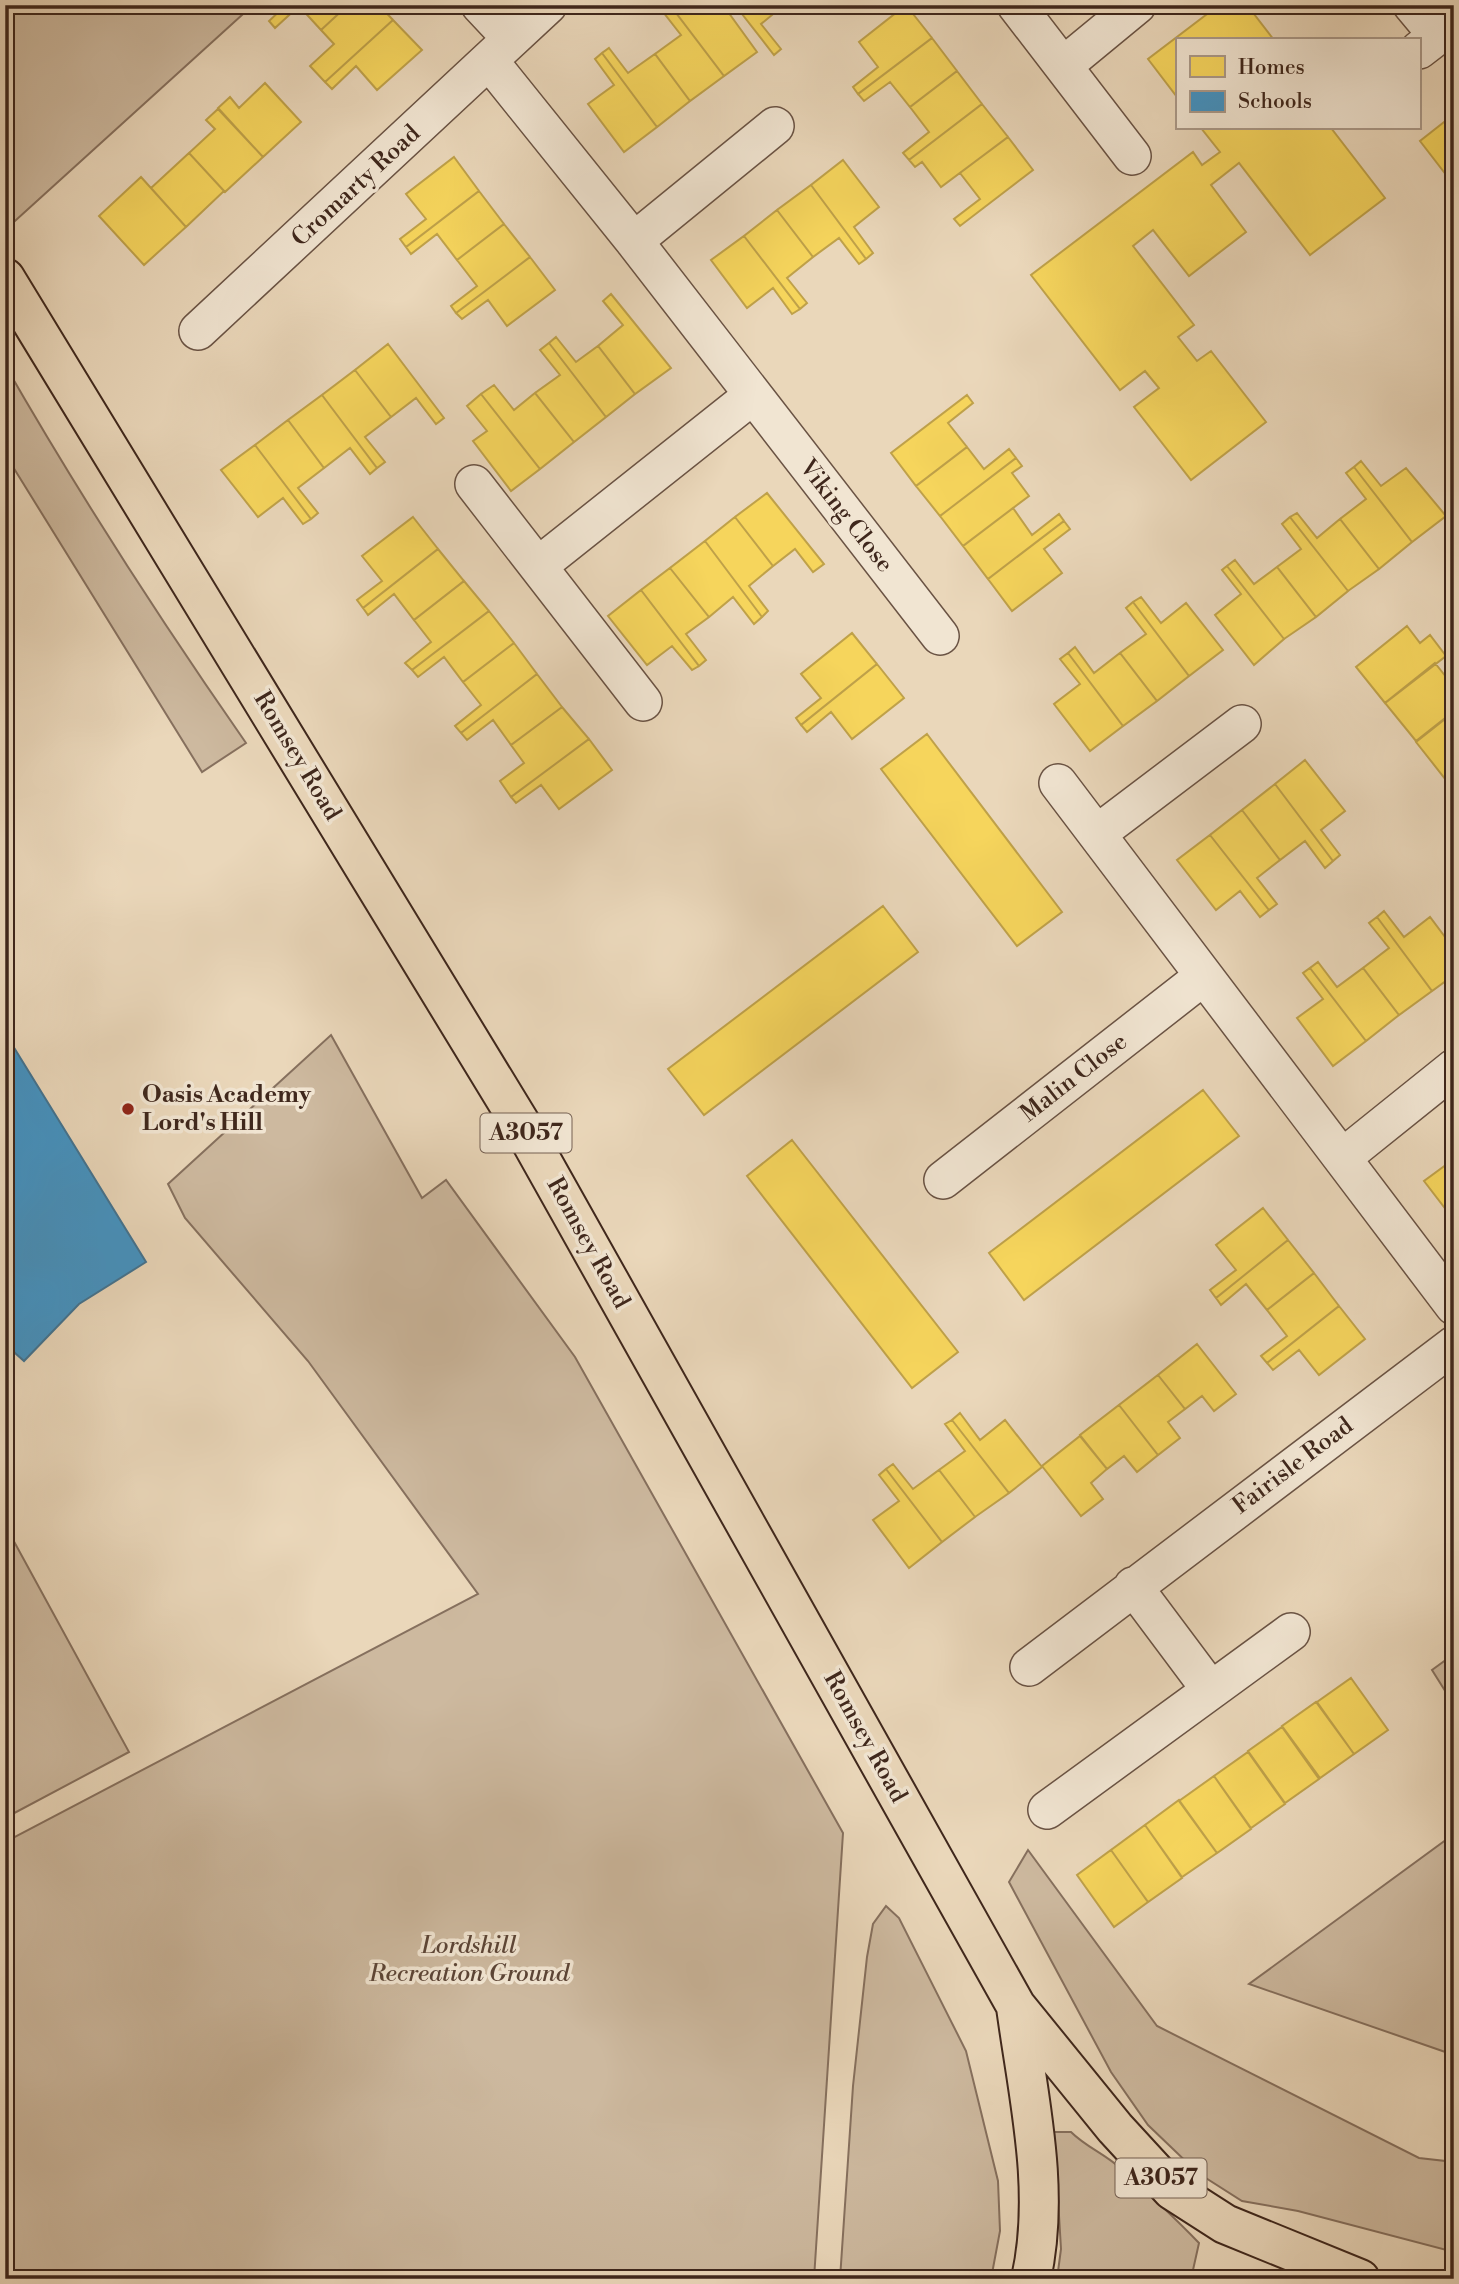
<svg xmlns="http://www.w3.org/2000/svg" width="1459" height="2284" viewBox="0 0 1459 2284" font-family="'Libre Bodoni',serif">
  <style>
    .green { fill: #cdb99f; stroke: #86705e; stroke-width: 2 }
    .homes { fill: #f6d55c; stroke: #bfa149; stroke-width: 2 }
    .schools { fill: #4393c3; stroke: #427391; stroke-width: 2 }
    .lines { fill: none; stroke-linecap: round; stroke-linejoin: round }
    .minor-casing { stroke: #6a5344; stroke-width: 40 }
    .primary-casing { stroke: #3f271c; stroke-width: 42 }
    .minor { stroke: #f1e5d2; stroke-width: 37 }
    .primary { stroke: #ead7ba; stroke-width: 38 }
    .poi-dot { fill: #8f2418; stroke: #f1e5d2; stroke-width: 2.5 }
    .labels { text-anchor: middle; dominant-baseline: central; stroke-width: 7; stroke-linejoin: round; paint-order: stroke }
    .shield { fill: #f1e5d2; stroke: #746053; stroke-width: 2 }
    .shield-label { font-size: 23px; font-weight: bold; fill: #3f271c }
    .street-label { font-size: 24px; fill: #3f271c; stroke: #f1e5d2 }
    .poi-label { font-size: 24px; font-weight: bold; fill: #3f271c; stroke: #f1e5d2; text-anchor: start }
    .park-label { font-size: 24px; font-style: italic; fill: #5b4436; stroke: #f1e5d2 }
  </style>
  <rect width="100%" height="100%" fill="#ead7ba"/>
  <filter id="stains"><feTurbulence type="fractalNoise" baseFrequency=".00286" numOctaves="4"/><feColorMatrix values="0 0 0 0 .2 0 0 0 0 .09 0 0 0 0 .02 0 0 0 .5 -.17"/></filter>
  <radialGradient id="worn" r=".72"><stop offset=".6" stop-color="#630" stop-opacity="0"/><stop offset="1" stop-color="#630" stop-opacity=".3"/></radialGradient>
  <path class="green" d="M5 5H253L5 230Z
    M5 365C79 494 161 621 246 743L202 772 5 454Z
    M331 1035 422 1198 446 1180 575 1357 843 1833 814 2279H5V1842L478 1594 308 1361 185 1218 168 1184Z
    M5 1525 129 1752 5 1818Z
    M1454 1654V1705L1432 1670Z
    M1454 1834V2055L1249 1984Z
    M1028 1850 1157 2026 1419 2158 1454 2162V2252L1298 2211 1242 2201 1198 2173 1148 2125 1111 2072 1009 1882Z
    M886 1906 899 1918 966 2051 998 2181 1000 2231 991 2279H840L853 2086 867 1957 873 1924Z
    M1054 2132H1071C1086 2147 1105 2154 1120 2168 1147 2192 1174 2217 1199 2243L1193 2270 1183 2279H1057L1061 2249Z"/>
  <path class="homes" d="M286 5H348L321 30 299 6 275 28 269 21Z
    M348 5H379L393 20 325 82 310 66 334 44 321 30Z
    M665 5H670L724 76 690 101 655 54 681 35 660 8Z
    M670 5H723L757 52 724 76Z
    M735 5H784L761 24 781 49 774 55Z
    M906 5 932 38 858 94 853 87 878 67 859 42Z
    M1219 5H1247L1274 40H1177V97L1148 59Z
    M393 20 422 50 377 90 356 66 332 89 325 82Z
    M932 38 957 71 910 107 890 82 864 101 858 94Z
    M609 48 628 73 655 54 690 101 657 127 602 53Z
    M602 53 657 127 624 152 588 104 614 85 595 59Z
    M957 71 982 104 909 160 903 153 929 132 910 107Z
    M265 83 301 122 263 157 218 108 230 97 239 108Z
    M982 104 1008 137 941 187 922 162 915 167 909 160Z
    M218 109 263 157 225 192 189 153 215 129 206 120Z
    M1453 115 1454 117V185L1420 141Z
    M1201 128H1331L1385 198 1310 255 1239 163 1211 185 1246 232 1189 276 1153 230 1133 246 1194 325 1178 337 1197 361 1211 351 1266 422 1191 480 1134 407 1159 388 1145 371 1120 390 1031 275 1193 152 1202 165 1220 152Z
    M1008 137 1033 170 960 226 954 219 980 199 960 173Z
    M189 153 224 191 186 227 151 188Z
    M454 157 479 191 406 247 400 239 426 219 406 194Z
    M843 160 879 207 854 227 873 253 866 259 811 185Z
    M141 177 186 227 144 265 99 216Z
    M811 185 866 259 859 264 839 238 813 257 777 210Z
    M479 191 504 224 457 260 437 234 411 254 406 247Z
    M777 210 813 257 787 278 807 303 800 309 744 236Z
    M504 224 530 257 456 313 451 306 477 286 457 260Z
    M744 236 800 309 792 314 773 288 747 308 711 260Z
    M530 257 555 290 507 326 488 300 462 319 456 313Z
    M611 294 671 368 635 394 598 346 623 325 603 301Z
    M556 337 576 362 598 346 635 394 606 417 549 343Z
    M549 343 606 417 574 442 535 393 560 375 540 350Z
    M388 344 444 418 436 424 416 398 391 417 355 370Z
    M355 370 391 417 365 437 385 462 377 468 322 395Z
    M494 385 514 410 535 393 574 442 540 469 481 394Z
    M481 394 540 469 511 491 473 441 487 431 467 406Z
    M322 395 377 468 370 474 350 448 324 468 288 420Z
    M967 395 973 403 948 423 967 447 916 486 891 453Z
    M288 420 324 468 298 488 318 513 311 519 255 445Z
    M255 445 311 519 303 524 283 498 258 517 221 470Z
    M967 447 984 469 1009 449 1016 458 940 516 916 486Z
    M1016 458 1022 466 1012 473 1029 496 963 546 940 516Z
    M1361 461 1381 486 1406 468 1446 516 1412 542 1354 467Z
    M1354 467 1412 542 1379 569 1340 519 1366 499 1346 473Z
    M767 493 824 564 813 572 795 549 773 566 735 517Z
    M1013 508 1032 535 1059 514 1064 521 988 579 963 546Z
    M1297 513 1317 538 1340 519 1379 569 1348 591 1290 517Z
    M413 517 438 549 363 608 357 600 382 581 362 556Z
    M735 517 773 566 749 586 768 611 762 617 705 541Z
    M1290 517 1348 591 1316 617 1277 567 1301 549 1282 524Z
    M1064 521 1070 529 1044 549 1062 573 1012 611 988 579Z
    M705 541 762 617 754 624 733 597 709 617 670 568Z
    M438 549 464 581 414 620 394 594 368 615 363 608Z
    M1235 560 1254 584 1277 567 1316 617 1284 639 1227 566Z
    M1227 566 1284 639 1254 665 1215 615 1241 594 1222 570Z
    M670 568 709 617 686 634 706 660 699 666 641 590Z
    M464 581 489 611 412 670 405 663 431 642 414 620Z
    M641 590 699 666 692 670 672 646 647 665 608 616Z
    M1141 597 1161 623 1186 603 1223 650 1189 676 1133 602Z
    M1133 602 1189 676 1157 701 1120 653 1146 634 1126 608Z
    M489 611 514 643 463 682 444 657 418 677 412 670Z
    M1407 626 1420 643 1430 635 1446 656 1385 703 1356 667Z
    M852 633 877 664 801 725 796 718 821 698 801 674Z
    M514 643 537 674 461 733 455 726 481 705 463 682Z
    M1075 647 1094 673 1120 653 1157 701 1123 726 1068 653Z
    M1068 653 1123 726 1090 751 1054 704 1080 684 1060 659Z
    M1435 663 1454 687V711L1416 741 1385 703Z
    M877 664 904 698 852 739 831 712 807 732 801 725Z
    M537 674 562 707 511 745 493 720 467 740 461 733Z
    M562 707 589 739 511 797 500 781 524 763 511 745Z
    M1454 712V774L1446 780 1416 742Z
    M927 734 1062 912 1017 946 881 769Z
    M589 739 612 770 559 809 541 785 516 803 511 797Z
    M1305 760 1345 811 1321 830 1340 855 1333 861 1275 784Z
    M1275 784 1333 861 1325 868 1305 841 1280 860 1242 810Z
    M1242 810 1280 860 1257 878 1277 904 1269 910 1210 835Z
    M1210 835 1269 910 1260 917 1240 891 1216 910 1177 860Z
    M883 906 918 952 704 1115 668 1069Z
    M1384 911 1404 937 1430 917 1454 949V975L1432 991 1377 917Z
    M1377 917 1432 991 1399 1015 1363 968 1389 948 1369 923Z
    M1318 962 1337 987 1363 968 1399 1015 1366 1041 1310 968Z
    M1310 968 1366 1041 1333 1066 1297 1018 1323 999 1303 973Z
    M1203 1090 1239 1136 1024 1300 989 1253Z
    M792 1140 958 1352 912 1388 747 1176Z
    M1454 1159V1220L1424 1181Z
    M1263 1208 1288 1240 1216 1298 1210 1290 1236 1270 1216 1245Z
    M1288 1240 1314 1273 1267 1310 1246 1284 1221 1305 1216 1298Z
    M1314 1273 1339 1306 1267 1363 1261 1356 1287 1336 1267 1310Z
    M1339 1306 1365 1339 1319 1375 1299 1350 1273 1370 1267 1363Z
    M1197 1344 1236 1394 1214 1411 1202 1396 1185 1409 1158 1375Z
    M1158 1375 1185 1409 1168 1422 1180 1438 1158 1455 1119 1405Z
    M1119 1405 1158 1455 1137 1472 1124 1456 1107 1469 1080 1435Z
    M960 1413 980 1440 1005 1420 1042 1467 1009 1493 952 1420Z
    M952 1420 1009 1493 975 1517 939 1470 965 1451 945 1424Z
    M1080 1436 1107 1469 1091 1483 1103 1499 1081 1516 1042 1466Z
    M893 1464 913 1489 939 1470 975 1517 942 1542 886 1469Z
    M886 1469 942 1542 909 1568 873 1520 899 1501 879 1475Z
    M1351 1678 1388 1730 1354 1754 1317 1702Z
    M1316 1702 1354 1754 1320 1778 1282 1726Z
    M1282 1727 1319 1779 1285 1803 1248 1751Z
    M1248 1752 1285 1804 1251 1828 1214 1776Z
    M1214 1776 1251 1829 1217 1853 1179 1801Z
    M1179 1800 1217 1853 1182 1877 1145 1825Z
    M1145 1825 1182 1878 1148 1902 1111 1850Z
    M1111 1850 1148 1902 1114 1927 1077 1875Z"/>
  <path class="schools" d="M5 1033 146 1262 79 1304 24 1361 5 1344Z"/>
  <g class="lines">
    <defs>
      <path id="minor" d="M480 5 511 38
        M1016 5 1132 156
        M1412 5 1437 35
        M1419 50 1454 23
        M490 62 634 241 940 636
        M1063 66 1137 5
        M634 241 775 126
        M198 331 548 5
        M474 484 643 702
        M538 566 752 396
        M1058 783 1454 1306
        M1098 833 1242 724
        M1342 1158 1454 1068
        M943 1180 1204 976
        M1133 1586 1210 1689
        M1029 1667 1454 1345
        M1047 1810 1291 1632"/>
      <path id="primary" d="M5 278 525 1131 1016 2006 1115 2128 1172 2190 1225 2224 1360 2279
        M1016 2007C1028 2096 1051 2190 1031 2279"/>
    </defs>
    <use href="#minor" class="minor-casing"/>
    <use href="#primary" class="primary-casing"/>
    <use href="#minor" class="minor"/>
    <use href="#primary" class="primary"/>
  </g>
  <circle class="poi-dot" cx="128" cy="1109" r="7"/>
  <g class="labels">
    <g class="shield">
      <rect x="480.5" y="1113.5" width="91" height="39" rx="5"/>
      <rect x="1115.5" y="2158.5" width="91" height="39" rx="5"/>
    </g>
    <g class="shield-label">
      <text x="526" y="1133">A3057</text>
      <text x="1161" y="2178">A3057</text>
    </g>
    <g class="street-label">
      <text transform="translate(356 186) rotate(-43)">Cromarty Road</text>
      <text transform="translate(846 516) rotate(52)">Viking Close</text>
      <text transform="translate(297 756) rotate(59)">Romsey Road</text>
      <text transform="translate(1074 1078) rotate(-38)">Malin Close</text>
      <text transform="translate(588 1243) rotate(61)">Romsey Road</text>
      <text transform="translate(1293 1466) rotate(-37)">Fairisle Road</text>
      <text transform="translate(865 1737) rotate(61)">Romsey Road</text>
    </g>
    <g class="poi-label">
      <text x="142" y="1095">Oasis Academy<tspan x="142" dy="28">Lord's Hill</tspan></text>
    </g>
    <g class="park-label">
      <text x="469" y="1946">Lordshill<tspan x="469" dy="28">Recreation Ground</tspan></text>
    </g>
  </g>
  <rect width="1459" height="2284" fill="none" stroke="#ead7ba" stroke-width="28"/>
  <rect x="7" y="7" width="1445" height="2270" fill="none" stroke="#3f271c" stroke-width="3.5"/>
  <rect x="14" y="14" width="1431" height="2256" fill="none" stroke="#3f271c" stroke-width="2"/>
  <rect x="1176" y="38" width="245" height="91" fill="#f1e5d2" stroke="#aa9989" stroke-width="2"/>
  <rect x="1190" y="56" width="35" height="21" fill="#f6d55c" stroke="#aa9989" stroke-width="2"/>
  <text x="1238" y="74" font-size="21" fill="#3f271c">Homes</text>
  <rect x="1190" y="91" width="35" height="21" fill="#4393c3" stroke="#aa9989" stroke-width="2"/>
  <text x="1238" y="108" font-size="21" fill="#3f271c">Schools</text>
  <rect width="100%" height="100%" filter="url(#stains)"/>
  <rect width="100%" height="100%" fill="url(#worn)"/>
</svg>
